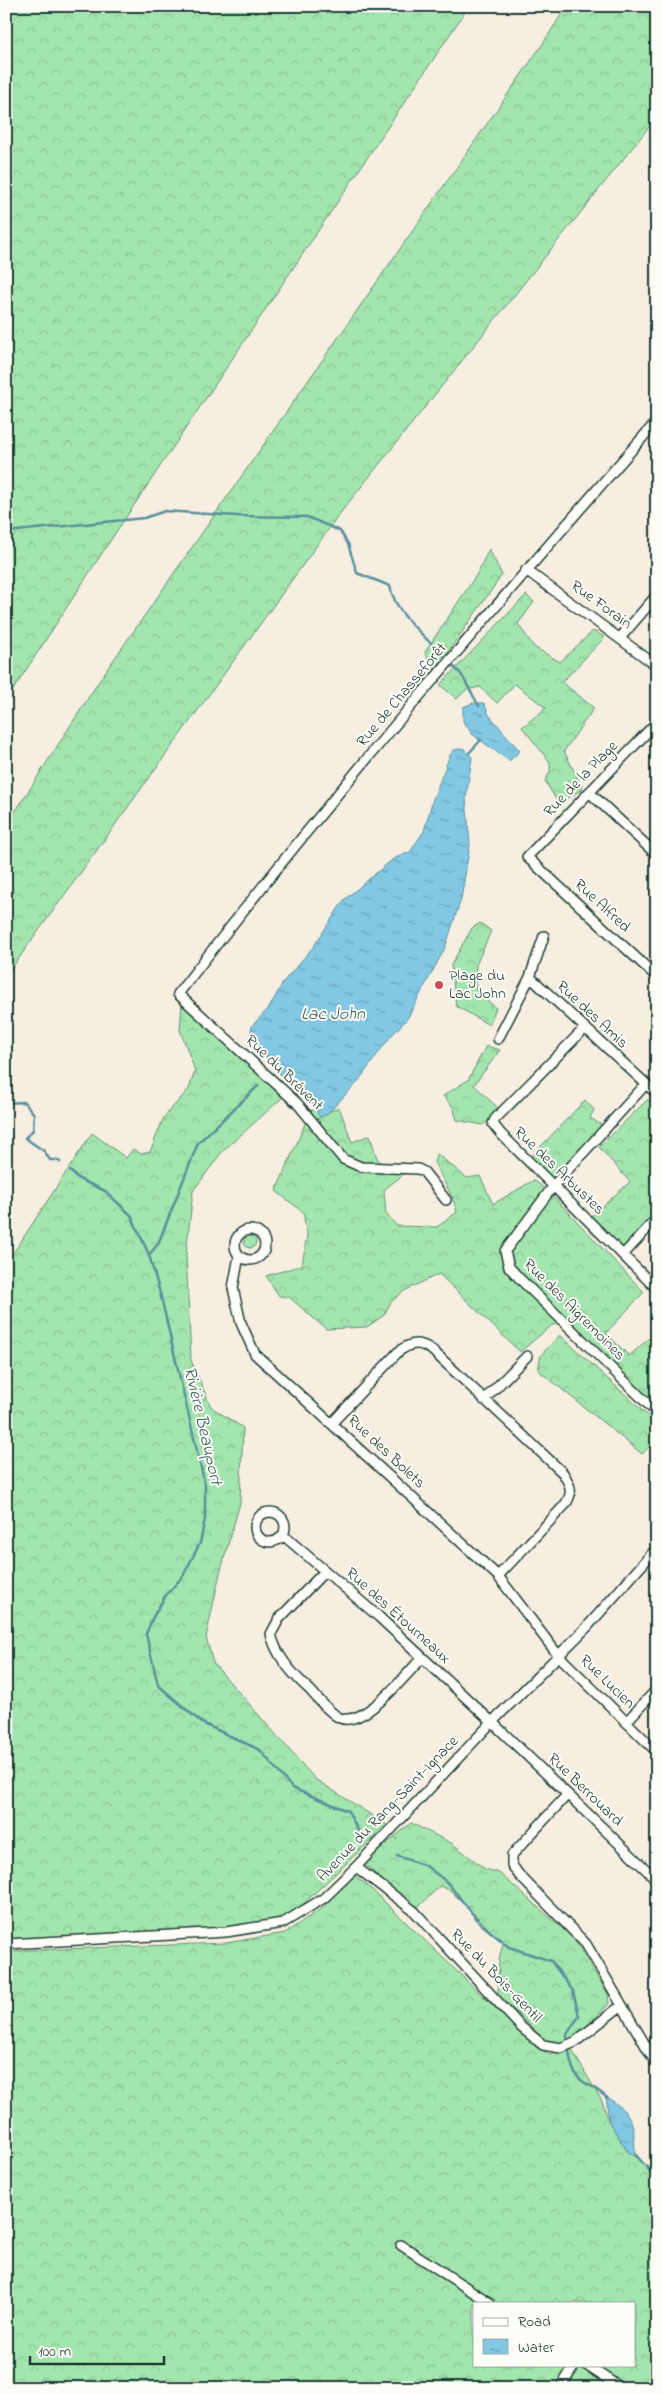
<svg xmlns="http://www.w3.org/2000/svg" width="663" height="2394" viewBox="0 0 663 2394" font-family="'Indie Flower',sans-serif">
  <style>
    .green { fill: #a3e5ae; stroke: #619171 }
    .forest { fill: url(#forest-crowns); stroke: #619171; fill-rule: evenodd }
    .water { fill: url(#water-ripples); stroke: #5a909d }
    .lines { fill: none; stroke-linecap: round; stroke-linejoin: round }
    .stream { stroke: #5a909d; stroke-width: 2.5 }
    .street-casing { stroke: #1f3d34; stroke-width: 12 }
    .street { stroke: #fdfcf7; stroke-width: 9 }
    .poi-dot { fill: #d1495b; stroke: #fdfcf7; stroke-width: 2 }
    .labels { text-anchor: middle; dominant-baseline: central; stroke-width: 4; stroke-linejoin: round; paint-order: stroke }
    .street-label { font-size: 16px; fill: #1f3d34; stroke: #fdfcf7 }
    .poi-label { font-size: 16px; fill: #1f3d34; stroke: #fdfcf7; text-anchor: start }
    .water-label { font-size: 18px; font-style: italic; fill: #386060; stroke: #fdfcf7 }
  </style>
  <defs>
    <pattern id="forest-crowns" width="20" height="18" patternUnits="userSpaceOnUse" patternTransform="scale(1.25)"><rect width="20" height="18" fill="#a3e5ae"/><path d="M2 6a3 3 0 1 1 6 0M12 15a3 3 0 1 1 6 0" fill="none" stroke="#8cc596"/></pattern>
    <pattern id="water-ripples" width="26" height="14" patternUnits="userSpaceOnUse" patternTransform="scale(1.25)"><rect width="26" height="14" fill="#82c8e3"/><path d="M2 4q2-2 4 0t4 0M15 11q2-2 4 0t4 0" fill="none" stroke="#6aa4b9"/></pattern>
  </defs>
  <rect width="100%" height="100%" fill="#f7eee2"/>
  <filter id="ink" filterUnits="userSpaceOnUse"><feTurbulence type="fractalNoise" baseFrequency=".02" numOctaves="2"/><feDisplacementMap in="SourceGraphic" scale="10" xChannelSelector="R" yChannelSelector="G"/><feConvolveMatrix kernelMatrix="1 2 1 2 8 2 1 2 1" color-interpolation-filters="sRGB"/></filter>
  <g filter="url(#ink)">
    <path class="green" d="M244 1242a6 6 0 1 1 12 0a6 6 0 1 1-12 0Z"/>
    <path class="forest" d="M6 6H469L104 550 6 701Z
      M567 6H657V117L341 512 6 976V826L101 678 542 45Z
      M489 549 502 575 434 672 425 652 477 574Z
      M526 595 534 602 518 624 534 647 560 662 593 631 605 637 562 682 594 708 564 751 583 789 558 803 545 781 550 772V762L522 727 546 708 515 684 497 703 480 687 466 690 457 699 440 685Z
      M480 923 491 931 476 965V991L496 1008 489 1025 456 1006 451 965 472 928Z
      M182 1004 284 1096 222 1152 193 1191 186 1254 191 1360 211 1407 243 1428 240 1503 220 1573 206 1637 213 1663 315 1779 387 1825 283 1923 226 1932 6 1941V1264L92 1133 126 1158 133 1149 141 1154 150 1152 164 1117 189 1089 195 1071 180 1030Z
      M486 1046 500 1050 474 1085 500 1110 483 1125 457 1120 453 1107 443 1096 468 1080Z
      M585 1100 594 1110 590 1118 607 1128 555 1185 527 1161Z
      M647 1100 653 1101 657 1107C652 1123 645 1144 657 1158V1217L624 1256 587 1220 630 1182 599 1147Z
      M339 1107 352 1142 370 1135C379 1164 374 1163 405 1173L384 1190 386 1214 397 1226 437 1227 457 1212 453 1199 434 1162 437 1154 467 1178 480 1176 493 1204 534 1180 551 1194 644 1292 606 1333 629 1356 657 1331V1407L566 1323 552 1325 520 1352 439 1274 404 1291 391 1302 384 1315 367 1327 326 1329 289 1297 279 1296 266 1276 302 1265 307 1235 303 1212 276 1191 311 1110 329 1112Z
      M560 1335 657 1424V1439L642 1454 538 1370 541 1355Z
      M411 1823 453 1844 485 1869 499 1873 573 1938 608 1994 609 2004 578 2035 558 2045 547 2042 498 1995 499 1960 503 1943 451 1891 440 1886 414 1911 364 1863Z
      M351 1873 367 1885 535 2046 549 2054 570 2047 602 2101 609 2122 628 2152 635 2156 657 2175V2375L645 2388H6V1951L226 1943 285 1933 325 1906ZM474 2303H634V2365H474Z"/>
    <path class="water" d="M473 703H484L489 715 520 751 509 761 472 734 463 721V707Z
      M463 748 472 757 466 798 470 845 461 899 445 948 407 1019 390 1037 357 1083 326 1115 320 1117 307 1094 280 1074 250 1036 252 1026 269 1008 284 981 314 946 344 900 393 859 410 852 424 831 433 799 450 755 454 750Z
      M606 2096C635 2117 634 2121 635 2156L628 2152 609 2122Z"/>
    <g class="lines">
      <path class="stream" d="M6 532 144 518 165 511 237 516 307 517 340 531 348 544 357 573 390 586C396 616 424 635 444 656
        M454 667 461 674 479 706
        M469 753 481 740 479 739
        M6 1103 24 1102 34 1114 33 1130 25 1138 44 1151 50 1160H57L60 1162
        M70 1171 79 1179 105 1191 131 1215 149 1255 161 1297 205 1485V1519L200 1543 183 1576 166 1595 153 1617 146 1634 158 1685 202 1723 260 1750 292 1788 348 1811 362 1838
        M149 1255 158 1244 198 1143 258 1086
        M397 1856 426 1866 447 1882 480 1923 509 1947 551 1961 573 1991 579 2016 567 2034V2037
        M569 2052C574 2088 588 2079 607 2098
        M635 2154 657 2179"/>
      <defs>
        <path id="street" d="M526 570 657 666
          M620 638 657 595
          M657 722 527 857 657 977
          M589 792 657 855
          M530 977 657 1094
          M584 1029 495 1119 493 1124 501 1134 657 1289
          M498 1039 530 977 544 936
          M646 1084 554 1185 505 1251 509 1267 520 1279 657 1413
          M446 1200 424 1172 418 1169 361 1167 343 1159 297 1103 178 994C330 797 493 608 657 421
          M235 1245a15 15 0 1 1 30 0a15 15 0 1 1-30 0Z
          M623 1255 657 1218
          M239 1256 233 1288 241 1323 255 1354 498 1576 558 1655 657 1752
          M484 1400 527 1356
          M332 1423 398 1352C411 1342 420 1341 433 1351L563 1473C571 1486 574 1493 564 1506L498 1576
          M255 1527a15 15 0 1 1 30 0a15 15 0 1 1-30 0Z
          M283 1535 379 1617 492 1722 657 1880
          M325 1571 279 1619 271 1634C276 1656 293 1675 310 1690 318 1699 328 1711 338 1717 362 1731 406 1674 422 1658
          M626 1722 657 1689
          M567 1795 512 1855V1865L519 1875 586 1944 657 2065
          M356 1867 414 1911 521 2027 543 2045 561 2048 575 2042 622 2005
          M6 1944 226 1932 283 1923 324 1898 356 1867 492 1722 587 1627 657 1548
          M401 2245 490 2303
          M586 2365 621 2388
          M560 2388 575 2365"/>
      </defs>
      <use href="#street" class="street-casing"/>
      <use href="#street" class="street"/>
    </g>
  </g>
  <circle class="poi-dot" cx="439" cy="985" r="5"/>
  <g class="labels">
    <g class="street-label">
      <text transform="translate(601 605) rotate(36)">Rue Forain</text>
      <text transform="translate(402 695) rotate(-50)">Rue de Chasseforêt</text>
      <text transform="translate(581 779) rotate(-46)">Rue de la Plage</text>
      <text transform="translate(602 906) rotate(43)">Rue Alfred</text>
      <text transform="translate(592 1015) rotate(43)">Rue des Amis</text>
      <text transform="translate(284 1073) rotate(44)">Rue du Brévent</text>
      <text transform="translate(559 1171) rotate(44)">Rue des Arbustes</text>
      <text transform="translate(574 1310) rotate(45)">Rue des Aigremoines</text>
      <text transform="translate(386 1452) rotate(43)">Rue des Bolets</text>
      <text transform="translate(398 1616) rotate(42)">Rue des Étourneaux</text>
      <text transform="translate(607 1682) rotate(44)">Rue Lucien</text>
      <text transform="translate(585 1790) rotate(44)">Rue Berrouard</text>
      <text transform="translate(388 1809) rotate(-46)">Avenue du Rang-Saint-Ignace</text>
      <text transform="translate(496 1976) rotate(46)">Rue du Bois-Gentil</text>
    </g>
    <g class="poi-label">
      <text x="449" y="976">Plage du<tspan x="449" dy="18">Lac John</tspan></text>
    </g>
    <g class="water-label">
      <text x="333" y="1015">Lac John</text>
      <text transform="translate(202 1426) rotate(77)">Rivière Beauport</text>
    </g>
  </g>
  <rect width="663" height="2394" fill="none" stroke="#fdfcf7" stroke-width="25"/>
  <rect x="12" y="12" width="638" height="2369" fill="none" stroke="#1f3d34" stroke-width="2" filter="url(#ink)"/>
  <rect x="473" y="2302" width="162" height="65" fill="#fdfcf7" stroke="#a4b0a9"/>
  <rect x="483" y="2318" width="25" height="8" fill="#fdfcf7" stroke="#a4b0a9"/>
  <text x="518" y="2326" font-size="15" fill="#1f3d34">Road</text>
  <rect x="483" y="2339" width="25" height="15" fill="url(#water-ripples)" stroke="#a4b0a9"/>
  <text x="518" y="2352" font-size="15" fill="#1f3d34">Water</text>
  <path d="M30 2356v8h134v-8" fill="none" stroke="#1f3d34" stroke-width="2.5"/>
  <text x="38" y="2356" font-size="15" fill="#1f3d34" stroke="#fdfcf7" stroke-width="4" paint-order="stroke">100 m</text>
</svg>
